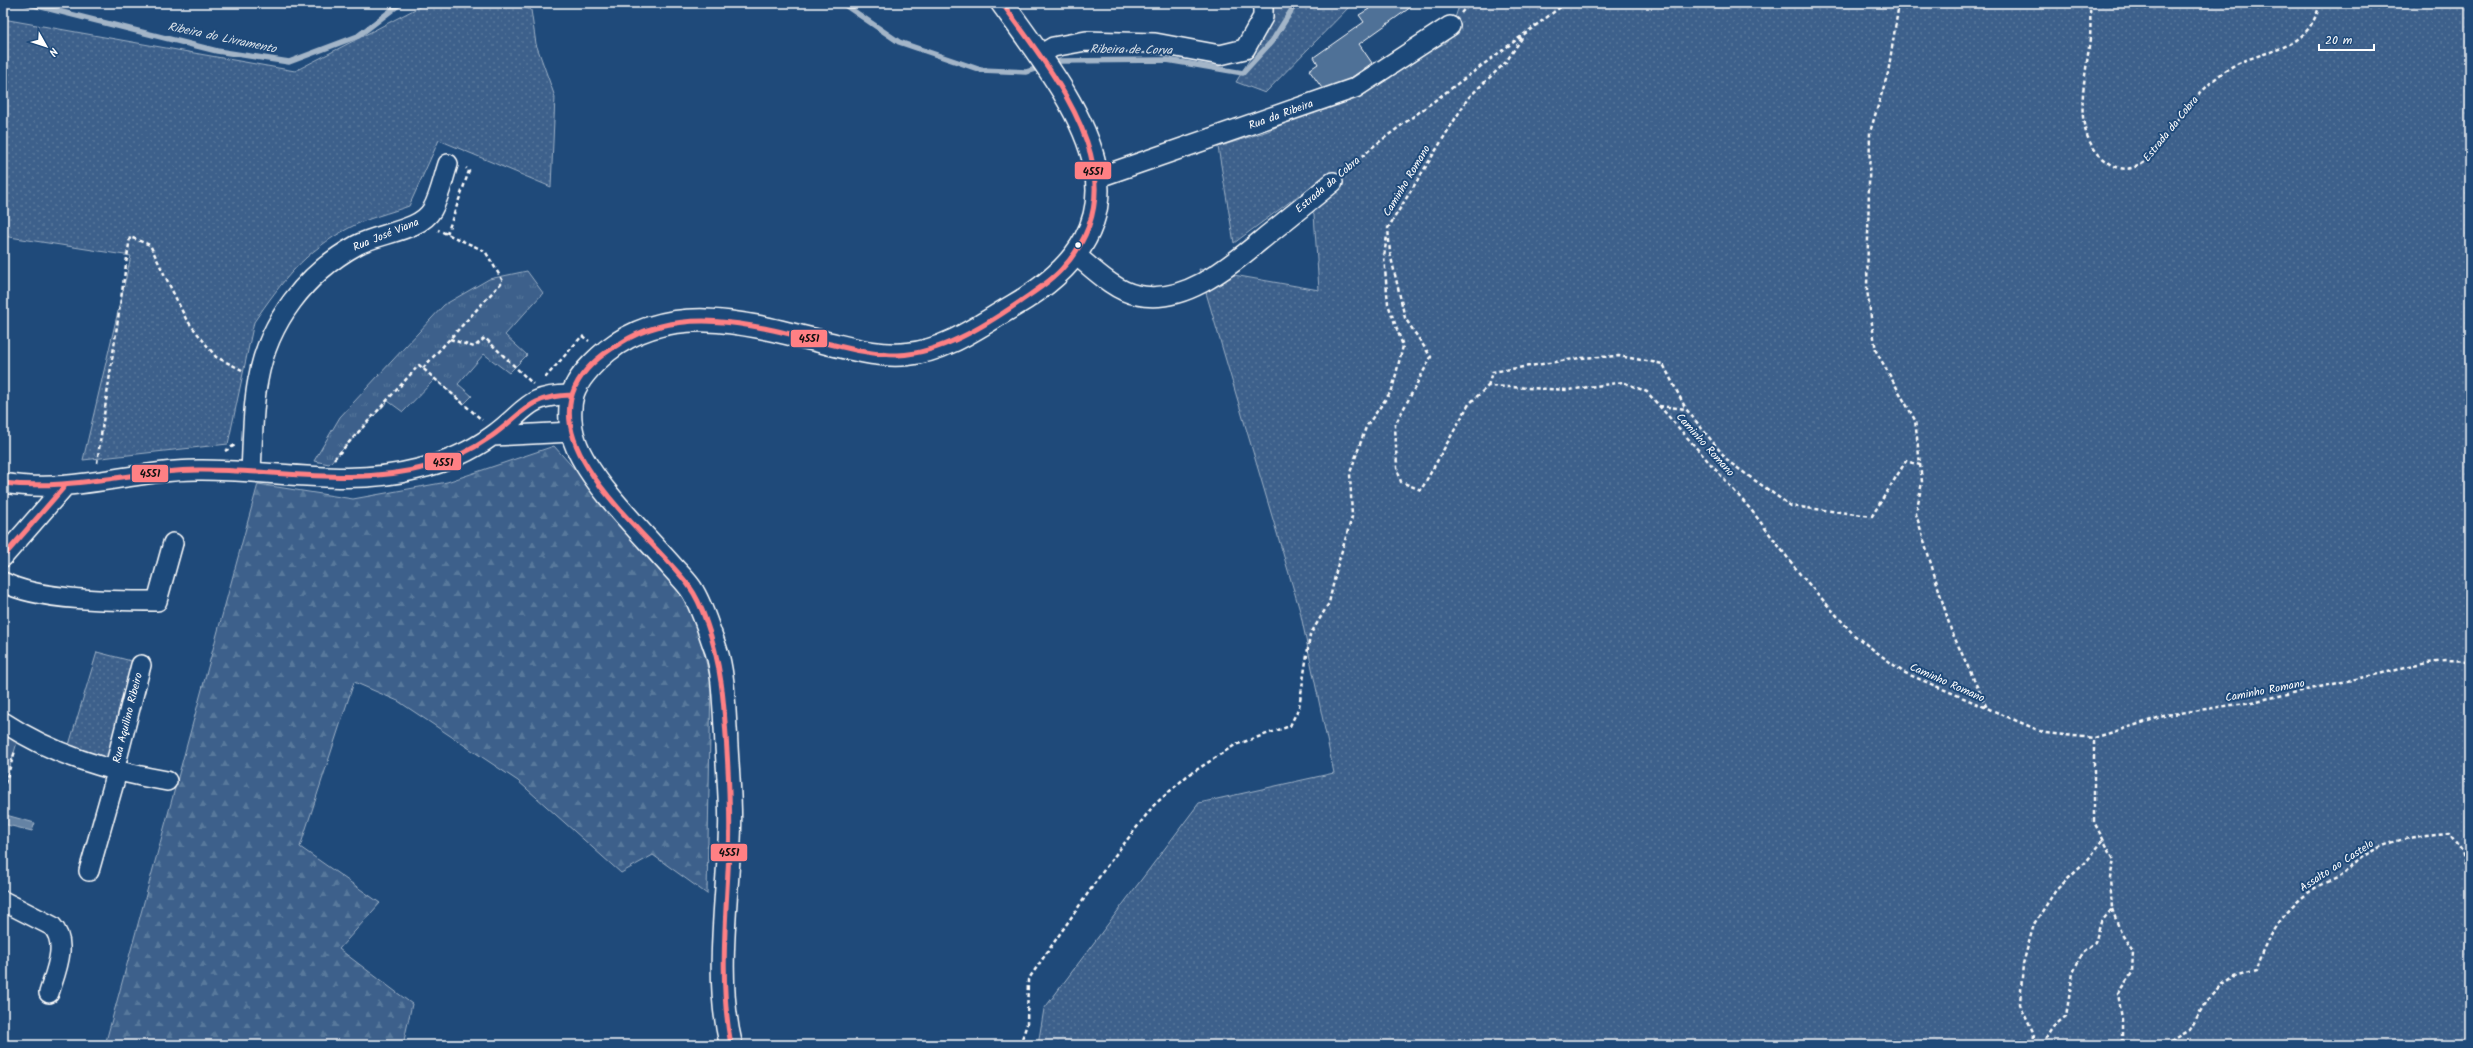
<svg xmlns="http://www.w3.org/2000/svg" width="2473" height="1048" viewBox="0 0 2473 1048" font-family="Kalam,sans-serif">
  <style>
    .grass { fill: url(#grass-dots); stroke: #9eb0c5 }
    .forest { fill: url(#forest-firs); stroke: #9eb0c5 }
    .park { fill: url(#park-tufts); stroke: #9eb0c5 }
    .water { fill: #6583a4; stroke: #a3b5c8 }
    .lines { fill: none; stroke-linecap: round; stroke-linejoin: round }
    .stream { stroke: #a3b5c8; stroke-width: 5.5 }
    .building { fill: #507197; stroke: #fff }
    .minor-casing { stroke: #fff; stroke-width: 22 }
    .tertiary-casing { stroke: #fff; stroke-width: 25 }
    .path { stroke: #fff; stroke-width: 2.5; stroke-dasharray: 4 3; stroke-linecap: butt }
    .minor { stroke: #1f4a7a; stroke-width: 19 }
    .tertiary { stroke: #1f4a7a; stroke-width: 22 }
    .bus-1-casing { stroke: #1f4a7a; stroke-width: 8 }
    .bus-1 { stroke: #ff8084; stroke-width: 5 }
    .bus-dot { fill: #fff; stroke: #1f4a7a; stroke-width: 1.5 }
    .labels { text-anchor: middle; dominant-baseline: central; stroke-width: 4; stroke-linejoin: round; paint-order: stroke }
    .street-label { font-size: 11px; fill: #fff; stroke: #1f4a7a }
    .water-label { font-size: 12px; font-style: italic; fill: #d8e0e8; stroke: #1f4a7a }
    .line-badge { stroke: #1f4a7a; stroke-width: 1.5 }
    .pale-badge-label { font-size: 11px; text-anchor: middle; font-weight: bold; fill: #111 }
  </style>
  <defs>
    <pattern id="grass-dots" width="8" height="8" patternUnits="userSpaceOnUse"><rect width="8" height="8" fill="#3c618b"/><path d="M2 2h.1M6 6h.1" fill="none" stroke="#59799c" stroke-width="1.8" stroke-linecap="round"/></pattern>
    <pattern id="forest-firs" width="22" height="20" patternUnits="userSpaceOnUse"><rect width="22" height="20" fill="#3c618b"/><path d="M5 1l3.5 6h-7zM16 11l3.5 6h-7z" fill="#59799c"/></pattern>
    <pattern id="park-tufts" width="24" height="20" patternUnits="userSpaceOnUse"><rect width="24" height="20" fill="#3c618b"/><path d="M3 7l-1-3M5 7V3M7 7l1-3M15 17l-1-3M17 17v-4M19 17l1-3" fill="none" stroke="#59799c"/></pattern>
  </defs>
  <rect width="100%" height="100%" fill="#1f4a7a"/>
  <filter id="ink" filterUnits="userSpaceOnUse"><feTurbulence type="fractalNoise" baseFrequency=".025" numOctaves="2"/><feDisplacementMap in="SourceGraphic" scale="8" xChannelSelector="R" yChannelSelector="G"/><feConvolveMatrix kernelMatrix="1 2 1 2 8 2 1 2 1" color-interpolation-filters="sRGB"/></filter>
  <g filter="url(#ink)">
    <path class="grass" d="M427 3H514L531 10 536 44 555 97 551 187 439 140 409 206C390 213 367 218 349 228 305 251 282 281 254 322L228 444 83 460 131 256 3 236V19L295 71Z
      M1275 3H1353L1265 93 1236 82 1266 32Z
      M1460 3H2470V1045H1038L1044 1009 1199 803 1334 773 1300 611 1199 269 1319 290 1314 214 1299 195 1234 243 1218 147 1268 131 1447 42Z
      M97 652 139 663 112 760 69 745Z"/>
    <path class="forest" d="M554 446 690 599 711 681 707 894 653 855 621 873 518 781 398 701 354 682 300 847 380 903 339 949 412 1004 403 1045H105L258 484 353 499 447 482Z"/>
    <path class="park" d="M527 271 543 293 505 335 527 355 509 373 484 354 458 384 472 396 464 404 435 379 403 412 388 401 329 464 314 461 340 417 444 305 489 279Z
      M3 730 18 739 3 790Z"/>
    <path class="water" d="M6 815 35 823 32 831 3 824Z"/>
    <g class="lines">
      <path class="stream" d="M26 3 217 51 289 62 358 36 401 3
        M842 3 899 42 981 70 1026 72 1041 67
        M1051 64 1060 61 1167 60 1243 73 1273 40 1296 3"/>
    </g>
    <path class="building" d="M1365 3H1408L1411 7 1359 44 1372 63 1327 95 1309 70 1318 64 1314 57 1364 22 1359 15 1369 9Z"/>
    <g class="lines">
      <defs>
        <path id="minor" d="M1040 55 1053 47 1086 41 1155 43 1220 55 1245 49 1263 17V3
          M1099 177 1355 88 1450 26
          M1076 255C1093 269 1115 291 1137 295 1187 306 1234 262 1270 233 1291 216 1312 199 1333 182
          M493 436 572 432
          M251 470C253 440 252 409 258 380 268 322 306 273 357 245 379 233 420 231 432 210 440 196 443 179 448 164
          M3 483C74 495 130 470 198 470 272 469 346 488 418 469 444 463 470 452 492 436 526 412 526 394 572 395
          M3 557 64 487
          M3 582C38 601 116 601 157 601L173 543
          M3 722C53 755 108 771 167 781
          M114 771 141 665
          M89 871 117 772
          M3 901 52 926C69 943 55 973 49 993"/>
        <path id="tertiary" d="M731 1045C714 975 728 899 730 828 731 797 727 766 726 735 724 710 724 673 716 650 709 631 703 609 693 592 688 583 680 576 673 568 645 536 593 485 577 447 570 431 568 410 573 393 579 376 594 362 607 351 674 298 757 326 831 344 856 350 882 357 908 354 946 351 980 325 1013 306 1167 217 1078 108 1002 3"/>
      </defs>
      <use href="#minor" class="minor-casing"/>
      <use href="#tertiary" class="tertiary-casing"/>
      <path class="path" d="M1899 3 1888 73 1870 132 1867 290 1876 351 1915 420 1922 482 1916 514 1951 630 1987 708
        M2090 3C2090 14 2091 26 2090 37 2087 79 2066 137 2111 164 2123 172 2134 169 2145 162 2168 132 2191 98 2221 74 2257 45 2306 60 2320 3
        M1461 13 1470 3
        M1522 38 1506 62 1468 98 1388 228 1390 253 1405 318 1431 357 1395 425 1397 468 1401 482 1421 490 1469 404 1488 386 1569 390 1623 382 1647 392 1752 511 1800 574 1854 635 1903 672 2045 733 2094 738 2167 715 2252 702 2428 663 2446 661 2470 662
        M1346 171 1375 145 1566 3
        M447 234 469 171 466 168
        M450 339 474 347 485 338 533 384
        M423 368 503 281 485 251 438 230
        M545 378 582 336 589 341
        M1488 386 1492 372 1580 358 1619 356 1663 364 1686 409
        M1659 406 1686 409 1729 462 1791 506 1872 516 1906 461 1920 465
        M225 451 235 445
        M334 459 419 365 482 420
        M97 463 130 237 150 245 186 319 216 357 242 370
        M3 790 15 751
        M2465 865 2470 863
        M2112 909 2121 933 2133 951 2132 973 2118 993 2122 1019V1045
        M1020 1045 1027 1024 1028 980 1106 867 1154 805 1187 776 1235 745 1290 726 1299 707 1310 635 1329 603 1337 567 1352 517 1350 473 1366 427 1392 390 1403 346 1388 304 1384 257 1387 235
        M2033 1045 2034 1034 2020 1004 2023 964 2034 924 2056 890 2086 862 2104 839
        M2041 1045 2053 1027 2066 1016 2073 973 2082 953 2095 943 2101 922 2112 909 2110 878 2114 860 2094 822V738
        M2165 1045 2190 1030 2206 1001 2222 985 2234 977 2256 971C2263 940 2285 909 2312 890 2320 884 2330 881 2339 877 2347 872 2352 864 2360 859 2385 840 2418 835 2449 833L2462 851 2465 865 2470 871"/>
      <use href="#minor" class="minor"/>
      <use href="#tertiary" class="tertiary"/>
      <defs>
        <path id="bus-1" d="M3 483C73 491 130 471 198 470 275 469 351 487 426 467 450 461 472 450 492 436 524 413 528 396 572 395
          M3 557 64 487
          M731 1045C719 980 726 917 729 852 731 818 729 784 727 751 724 704 722 665 706 621 702 609 697 597 689 586 654 538 543 456 575 387 584 368 602 354 619 344 681 304 755 325 822 342 847 348 872 355 898 355 941 353 983 327 1018 303 1032 293 1049 283 1061 270 1144 182 1057 79 1002 3"/>
      </defs>
      <use href="#bus-1" class="bus-1-casing"/>
      <use href="#bus-1" class="bus-1"/>
    </g>
  </g>
  <circle class="bus-dot" cx="1078" cy="245" r="3.5"/>
  <g class="labels">
    <g class="street-label">
      <text transform="translate(1281 115) rotate(-20)">Rua da Ribeira</text>
      <text transform="translate(2171 129) rotate(-51)">Estrada da Cobra</text>
      <text transform="translate(1407 181) rotate(-59)">Caminho Romano</text>
      <text transform="translate(1328 185) rotate(-40)">Estrada da Cobra</text>
      <text transform="translate(386 235) rotate(-22)">Rua José Viana</text>
      <text transform="translate(1705 445) rotate(48)">Caminho Romano</text>
      <text transform="translate(1947 683) rotate(24)">Caminho Romano</text>
      <text transform="translate(2265 691) rotate(-11)">Caminho Romano</text>
      <text transform="translate(128 718) rotate(-76)">Rua Aquilino Ribeiro</text>
      <text transform="translate(2337 866) rotate(-33)">Assalto ao Castelo</text>
    </g>
    <g class="water-label">
      <text transform="translate(222 38) rotate(12)">Ribeira do Livramento</text>
      <text transform="translate(1131 50) rotate(1)">Ribeira de Corva</text>
    </g>
  </g>
  <g class="line-badge">
    <rect x="1074" y="161" width="38" height="19" rx="4" fill="#ff8084"/>
    <rect x="790" y="329" width="38" height="19" rx="4" fill="#ff8084"/>
    <rect x="424" y="452" width="38" height="19" rx="4" fill="#ff8084"/>
    <rect x="131" y="464" width="38" height="19" rx="4" fill="#ff8084"/>
    <rect x="710" y="843" width="38" height="19" rx="4" fill="#ff8084"/>
  </g>
  <g class="pale-badge-label">
    <text x="1093" y="175">4551</text>
    <text x="809" y="342">4551</text>
    <text x="443" y="466">4551</text>
    <text x="150" y="477">4551</text>
    <text x="729" y="856">4551</text>
  </g>
  <rect width="2473" height="1048" fill="none" stroke="#1f4a7a" stroke-width="16"/>
  <rect x="8" y="8" width="2457" height="1032" fill="none" stroke="#fff" stroke-width="1.5" filter="url(#ink)"/>
  <g transform="translate(46 46) rotate(129)" stroke="#1f4a7a" stroke-width="3" paint-order="stroke">
  <path d="M0-3L7 15L0 10L-7 15Z" fill="#ffffff"/>
  <text y="-6" font-size="11" font-weight="bold" text-anchor="middle" fill="#ffffff">N</text>
  </g>
  <path d="M2319 44v6h55v-6" fill="none" stroke="#ffffff" stroke-width="2"/>
  <text x="2325" y="44" font-size="12" fill="#ffffff" stroke="#1f4a7a" stroke-width="3" paint-order="stroke">20 m</text>
</svg>
